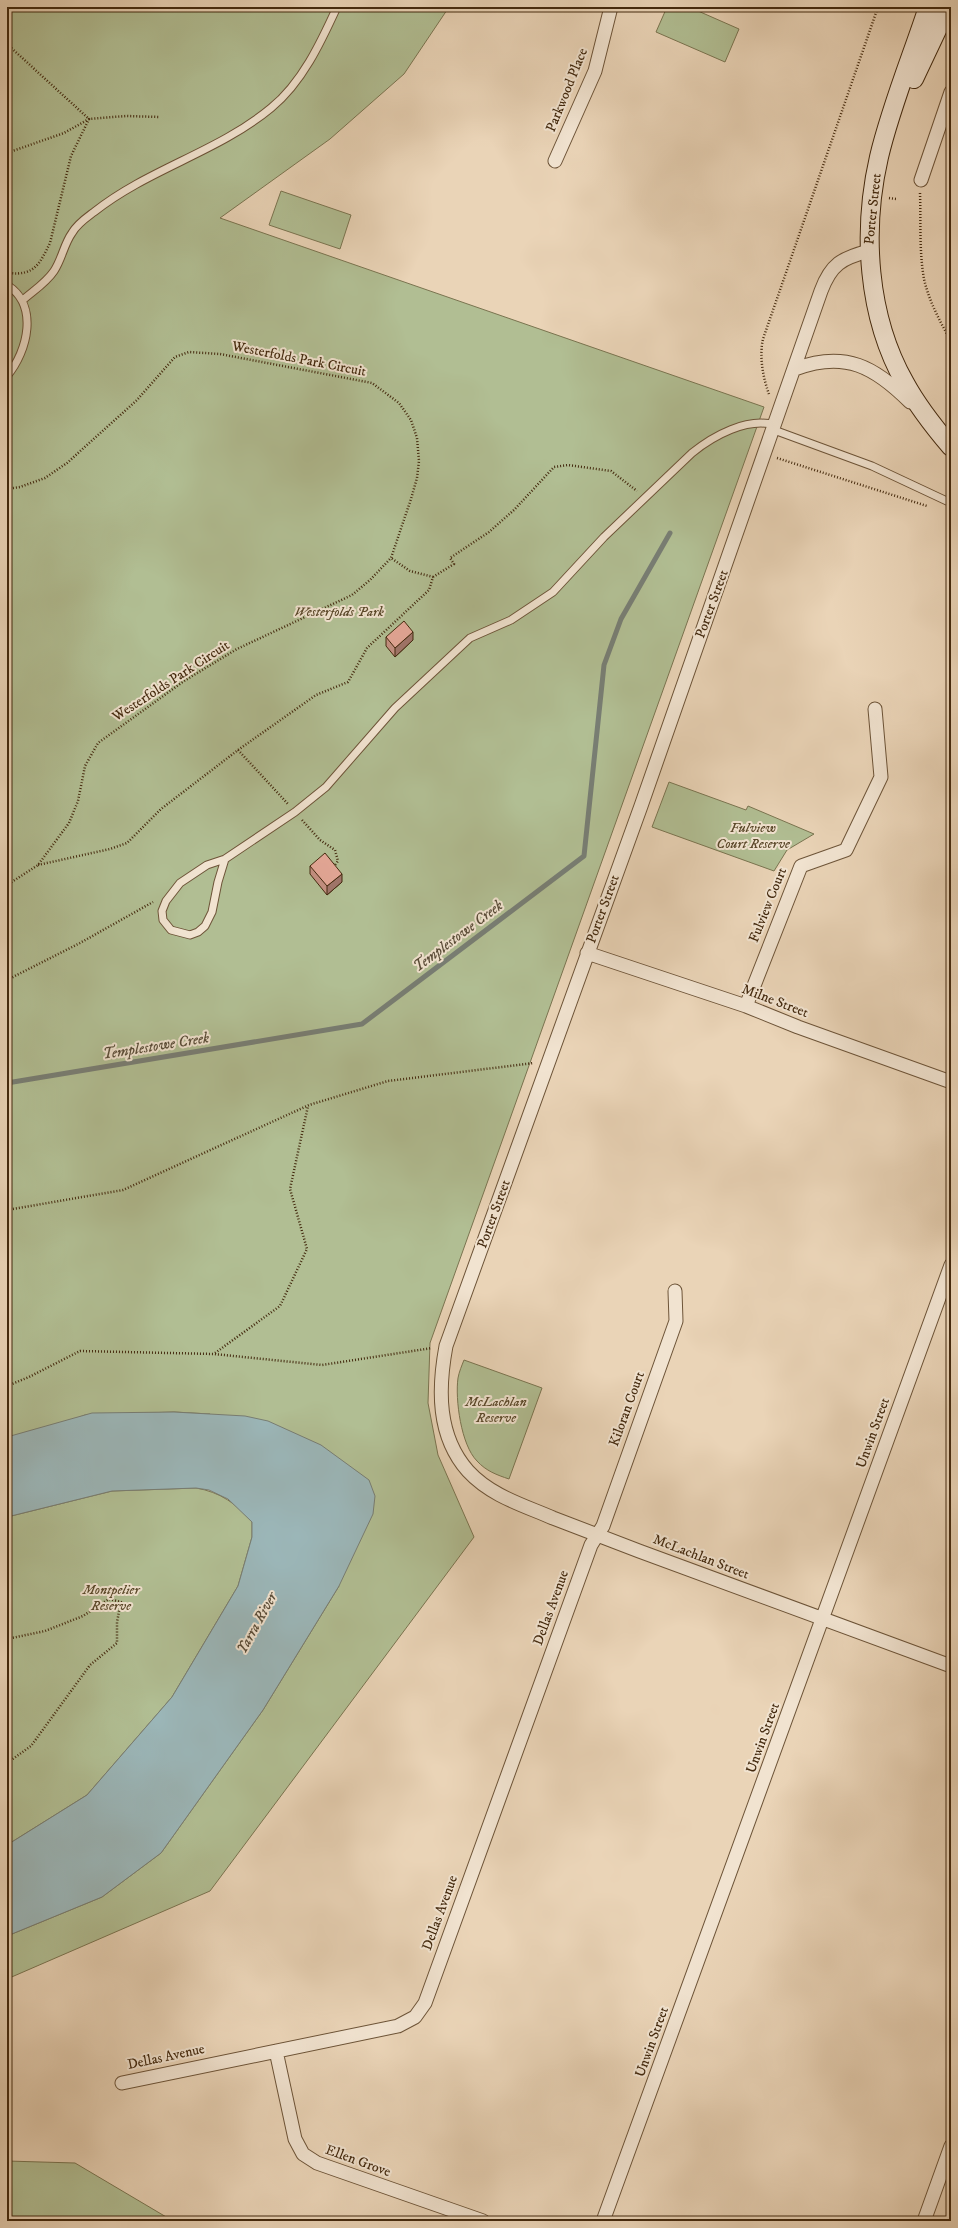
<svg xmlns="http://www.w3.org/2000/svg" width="958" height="2228" viewBox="0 0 958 2228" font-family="'IM FELL DW Pica',serif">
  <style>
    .green { fill: #b1be93; stroke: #7a7450 }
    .water { fill: #9bb6b8; stroke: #787e74 }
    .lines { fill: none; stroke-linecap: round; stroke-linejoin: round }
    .stream { stroke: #787e74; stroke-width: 5 }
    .lane-casing { stroke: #6d5438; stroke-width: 9 }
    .street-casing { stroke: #6d5438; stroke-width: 15 }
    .secondary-casing { stroke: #43290e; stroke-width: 20 }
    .path { stroke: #43290e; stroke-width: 2.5; stroke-dasharray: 1 2; stroke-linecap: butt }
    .lane { stroke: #f1e3d0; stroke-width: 7 }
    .street { stroke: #f1e3d0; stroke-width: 13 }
    .secondary { stroke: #f1e3d0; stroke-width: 18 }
    .wall { fill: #c49082; stroke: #43290e }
    .shaded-wall { fill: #a0756a; stroke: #43290e }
    .building { fill: #e4a797; stroke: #43290e }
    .labels { text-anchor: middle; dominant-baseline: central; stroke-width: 4; stroke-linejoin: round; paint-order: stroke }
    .street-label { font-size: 14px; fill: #43290e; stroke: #f1e3d0 }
    .park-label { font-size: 14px; font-style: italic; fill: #594729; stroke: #f1e3d0 }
    .water-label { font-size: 15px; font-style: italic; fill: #594c38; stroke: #f1e3d0 }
  </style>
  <rect width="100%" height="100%" fill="#ead4b7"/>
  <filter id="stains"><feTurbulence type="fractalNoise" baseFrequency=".005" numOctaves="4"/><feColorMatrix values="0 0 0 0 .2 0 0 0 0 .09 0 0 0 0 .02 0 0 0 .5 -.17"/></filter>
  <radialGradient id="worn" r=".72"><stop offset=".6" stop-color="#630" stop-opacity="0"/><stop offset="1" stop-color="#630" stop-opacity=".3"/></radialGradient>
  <path class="green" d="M7 7H449L404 74 330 139 220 218 764 407 430 1343 428 1403 438 1455 474 1537 210 1891 7 1979V1936L102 1897 161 1853 263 1710 339 1586 210 1414 174 1412 85 1415 7 1445Z
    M667 7H689L739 29 725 62 656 32Z
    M281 191 351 215 340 249 269 225Z
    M669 782 746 810 748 806 814 834 787 850 774 871 652 827Z
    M464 1360 542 1388 509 1479C497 1475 486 1471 477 1461 461 1445 455 1399 458 1378 459 1372 462 1365 464 1360Z
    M196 1488C220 1492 237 1504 252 1522V1537L238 1586 172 1697 87 1795 7 1845V1517L112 1491Z
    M7 2161 75 2163 173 2221H7Z"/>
  <path class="water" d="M174 1412 245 1416 268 1421 321 1445 369 1480 375 1496 373 1514 339 1586 263 1710 161 1853 102 1897 7 1936V1845L87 1795 172 1697 238 1586 252 1537V1522L228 1499 209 1490 196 1488 112 1491 7 1517V1437L92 1413Z"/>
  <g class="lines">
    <path class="stream" d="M7 1083 362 1024 584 856 604 665 621 619 670 533"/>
    <defs>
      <path id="lane" d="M7 285C39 305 28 351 7 376
        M23 300C33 291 46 283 54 271 62 259 64 244 72 233 77 224 86 218 94 212 148 169 218 152 271 108 302 83 321 42 337 7
        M774 430 872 466 951 503
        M225 859 218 882 212 912 205 926 198 932 190 935 171 930 163 920 162 911 166 901 180 883 207 865 225 859 295 812 326 787 395 708 470 638 511 620 553 592 604 537 692 453C713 436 747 417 775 425"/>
      <path id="street" d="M555 161 595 71 611 7
        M921 180 951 92
        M869 251C842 258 831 264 821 291L641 806 446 1346C438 1389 437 1436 468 1471 491 1496 523 1505 553 1518 582 1529 611 1540 639 1551 743 1590 847 1628 951 1666
        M795 369C845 350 875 367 910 402
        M587 953 746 1006 798 1027 951 1082
        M746 1006 801 866 846 850 881 777 875 709
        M276 2051 295 2139 303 2154 317 2163 483 2221
        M122 2083 398 2026 415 2017 425 2003 591 1545 603 1526 676 1321 675 1291
        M603 2221 951 1265
        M924 2221 951 2146"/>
      <path id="secondary" d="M928 7C912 56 891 106 879 157 862 231 867 316 905 383 918 407 934 427 951 447
        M914 79 948 7"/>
    </defs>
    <use href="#lane" class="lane-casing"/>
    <use href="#street" class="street-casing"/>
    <use href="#secondary" class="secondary-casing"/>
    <path class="path" d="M7 44 89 119 64 133 7 153
      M920 193C921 222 919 251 924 279 929 301 940 322 951 341
      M889 198 896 199
      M9 273C35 276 40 263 50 243L71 156 89 119 126 116 160 117
      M769 394C763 378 759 356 763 339L878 7
      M777 458 927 506
      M7 489 20 487 45 478 67 463 137 400 175 357 189 352 220 354 372 383 399 403 411 420 417 438 419 461 417 478 411 499 391 558 370 580 352 595 237 649 184 681 98 743 85 766 78 801 69 823 38 865 7 885
      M433 577 454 564 450 558 489 532 514 510 554 467 568 465 611 471 637 491
      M238 750 288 804
      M302 820 320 840 335 850 338 861 333 868
      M38 865 110 849 127 843 161 809 238 750 316 695 348 682 367 648 429 590 433 577 410 571 391 558
      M7 980 80 943 153 902
      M7 1210 123 1190 309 1105 388 1081 534 1063
      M215 1353 280 1306 307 1249 290 1189 308 1106
      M7 1386 29 1377 80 1351 214 1354 322 1365 432 1348
      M7 1639 45 1631 83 1616 109 1599 121 1602 117 1622V1643L90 1665 31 1746 7 1763"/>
    <use href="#lane" class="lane"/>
    <use href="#street" class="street"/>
    <use href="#secondary" class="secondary"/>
  </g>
  <path class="wall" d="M386 637 413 640 395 657 386 646Z
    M310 866 342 882 327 895 310 874Z"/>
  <path class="shaded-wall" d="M413 632V640L395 657V648Z
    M342 874V882L327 895V886Z"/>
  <path class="building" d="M404 621 413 632 395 648 386 637Z
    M325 853 342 874 327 886 310 866Z"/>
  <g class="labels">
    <g class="street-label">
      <text transform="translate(567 90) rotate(-68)">Parkwood Place</text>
      <text transform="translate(873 209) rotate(-84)">Porter Street</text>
      <text transform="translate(299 359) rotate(11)">Westerfolds Park Circuit</text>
      <text transform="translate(712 604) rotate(-70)">Porter Street</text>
      <text transform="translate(171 681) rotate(-33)">Westerfolds Park Circuit</text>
      <text transform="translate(768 905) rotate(-68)">Fulview Court</text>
      <text transform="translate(603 909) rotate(-70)">Porter Street</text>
      <text transform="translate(775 1001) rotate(21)">Milne Street</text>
      <text transform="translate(494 1214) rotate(-70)">Porter Street</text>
      <text transform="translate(627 1409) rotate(-70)">Kiloran Court</text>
      <text transform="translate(873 1433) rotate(-70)">Unwin Street</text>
      <text transform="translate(701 1557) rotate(21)">McLachlan Street</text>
      <text transform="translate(551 1608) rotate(-70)">Dellas Avenue</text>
      <text transform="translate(763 1738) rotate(-70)">Unwin Street</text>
      <text transform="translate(440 1913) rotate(-70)">Dellas Avenue</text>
      <text transform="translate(652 2042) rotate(-70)">Unwin Street</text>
      <text transform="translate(166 2057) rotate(-12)">Dellas Avenue</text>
      <text transform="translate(358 2161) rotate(20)">Ellen Grove</text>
    </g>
    <g class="park-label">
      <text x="339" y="612">Westerfolds Park</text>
      <text x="753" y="828">Fulview<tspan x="753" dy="16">Court Reserve</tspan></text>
      <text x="496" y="1402">McLachlan<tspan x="496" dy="16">Reserve</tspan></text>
      <text x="111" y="1590">Montpelier<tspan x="111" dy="16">Reserve</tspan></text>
    </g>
    <g class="water-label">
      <text transform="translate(458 936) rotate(-37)">Templestowe Creek</text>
      <text transform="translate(156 1046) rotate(-9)">Templestowe Creek</text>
      <text transform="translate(257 1623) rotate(-61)">Yarra River</text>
    </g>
  </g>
  <rect width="958" height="2228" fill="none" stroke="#ead4b7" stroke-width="24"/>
  <rect x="8" y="8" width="942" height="2212" fill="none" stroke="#43290e" stroke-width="2"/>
  <rect x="12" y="12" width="934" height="2204" fill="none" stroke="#43290e"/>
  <rect width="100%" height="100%" filter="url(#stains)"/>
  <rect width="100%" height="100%" fill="url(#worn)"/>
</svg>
